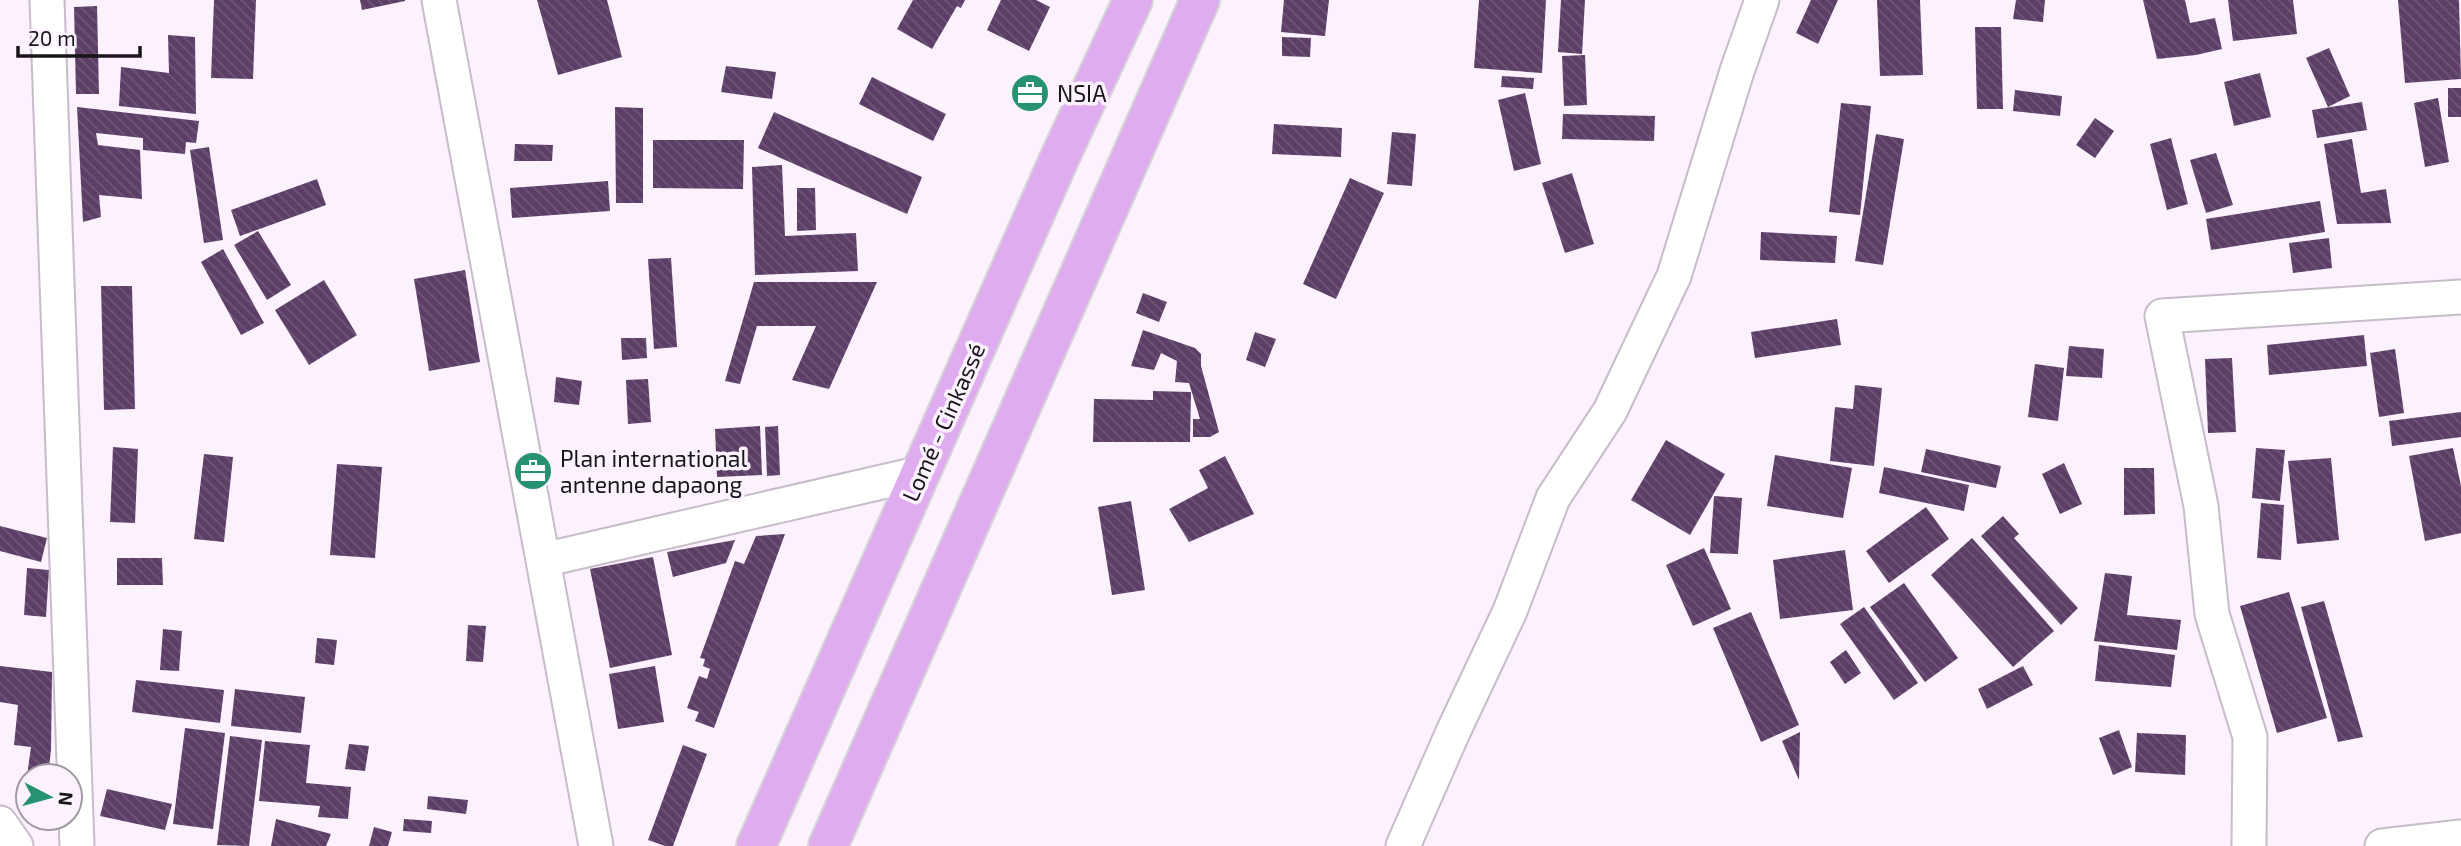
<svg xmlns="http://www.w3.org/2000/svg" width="2461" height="846" viewBox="0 0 2461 846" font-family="'Exo 2',sans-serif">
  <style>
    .building { fill: url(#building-back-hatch) }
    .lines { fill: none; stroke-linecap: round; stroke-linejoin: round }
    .minor-casing { stroke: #c6bdc9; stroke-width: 37 }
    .trunk-casing { stroke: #d6d5d6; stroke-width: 42 }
    .minor { stroke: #fff; stroke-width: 33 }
    .trunk { stroke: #e0acf0; stroke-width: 38 }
    .labels { text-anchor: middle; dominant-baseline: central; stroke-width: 7; stroke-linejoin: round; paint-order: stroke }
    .poi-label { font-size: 23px; fill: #19161a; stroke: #fbf2fe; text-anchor: start }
    .street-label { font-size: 23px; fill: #19161a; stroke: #fbf2fe }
  </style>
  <defs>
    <pattern id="building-back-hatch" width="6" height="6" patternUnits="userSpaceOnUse" patternTransform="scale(1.75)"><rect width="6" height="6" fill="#5c3e66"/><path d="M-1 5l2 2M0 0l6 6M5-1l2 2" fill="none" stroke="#6f5777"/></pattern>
  </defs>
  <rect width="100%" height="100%" fill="#fbf2fe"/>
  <path class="building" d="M214 0H256L253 79 211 78Z
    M360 0H405V1L362 10Z
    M537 0H607L622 57 558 75Z
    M913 0H965L961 8 957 6 932 49 897 29Z
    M1001 0H1036L1050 7 1029 51 987 30Z
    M1284 0H1329L1325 36 1281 32Z
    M1479 0H1546L1542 73 1474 68Z
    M1561 0H1585L1582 54 1558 52Z
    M1811 0H1838L1818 44 1796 33Z
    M1877 0H1920L1923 75 1880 76Z
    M2016 0H2045L2043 22 2013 19Z
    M2143 0H2185L2190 23 2215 18 2222 49 2196 55 2157 59Z
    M2228 0H2293L2297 34 2233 41Z
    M2398 0H2459L2461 79 2405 83Z
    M97 6 99 94H76L74 7Z
    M1975 27H2001L2003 109H1977Z
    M168 35 195 37 196 114 119 106 121 67 169 73Z
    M1282 37 1311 38 1310 57 1282 56Z
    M2329 48 2350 96 2328 107 2306 58Z
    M1585 55 1587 105 1564 106 1562 56Z
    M726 66 776 72 772 99 721 92Z
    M2260 73 2271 117 2234 126 2224 82Z
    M1502 76 1534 78 1533 89 1501 87Z
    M872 77 946 114 933 141 859 104Z
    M2448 88H2461V117H2448Z
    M2015 90 2062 96 2060 116 2013 111Z
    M1525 93 1541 164 1514 171 1498 100Z
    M2438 98 2449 162 2425 167 2414 103Z
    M2362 102 2367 130 2317 138 2312 110Z
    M1841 103 1871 106 1860 215 1829 212Z
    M77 107 199 121 196 143 186 142 185 154 143 150V138L96 133 98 145 140 150 142 199 99 195 101 217 83 222Z
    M615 107 643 108V203H616Z
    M774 112 922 177 907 214 758 148Z
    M1563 114 1655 116 1654 141 1562 139Z
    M2095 118 2114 131 2095 158 2076 145Z
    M1274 124 1342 128 1341 157 1272 154Z
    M1392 132 1416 134 1412 186 1387 184Z
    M1876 134 1904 139 1883 265 1855 261Z
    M2171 138 2188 204 2167 210 2150 144Z
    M2352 139 2361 193 2386 189 2391 223 2337 224 2324 144Z
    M653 140H744L743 189 653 188Z
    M515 144 553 145 552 161H514Z
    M209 147 223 240 204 243 190 150Z
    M2216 153 2233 205 2206 213 2190 160Z
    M782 165 785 236 856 233 858 271 755 275 752 167Z
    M1572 173 1594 244 1565 253 1542 183Z
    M1350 178 1384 193 1336 299 1303 284Z
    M317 179 326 205 240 236 231 210Z
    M608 181 610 211 512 218 510 188Z
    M797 188H815L816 230 797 231Z
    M2320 201 2325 232 2211 250 2206 219Z
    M258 231 291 285 267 300 234 245Z
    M1761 232 1837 236 1835 263 1760 260Z
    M2329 238 2332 268 2293 273 2289 243Z
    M223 249 264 323 241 335 201 262Z
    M671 258 677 347 654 349 648 259Z
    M465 270 480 362 429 371 414 279Z
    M324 280 357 335 309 365 275 310Z
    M754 282H877L829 389 792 380 816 326H757L740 384 725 381Z
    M101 286H132L135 409 104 410Z
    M1143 293 1167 302 1159 322 1136 313Z
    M1837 319 1841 345 1755 358 1751 332Z
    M1143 330 1195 348 1201 354V366L1219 432 1210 437H1193V419H1200L1189 383 1175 382 1177 361 1161 353 1154 370 1131 366Z
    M1255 332 1276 339 1265 367 1246 360Z
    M2364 335 2367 366 2269 375 2267 345Z
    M621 338H646L647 358 622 360Z
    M2069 346 2104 349 2102 378 2066 376Z
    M2395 349 2404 413 2379 417 2370 353Z
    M2232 358 2236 432 2208 433 2205 359Z
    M2035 364 2064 368 2058 421 2028 417Z
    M556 377 582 381 579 405 554 402Z
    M648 379 651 422 628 424 626 380Z
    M1855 385 1882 388 1874 466 1830 461 1835 407 1853 409Z
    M1153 391 1191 392 1190 442H1093L1094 399 1153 400Z
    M2461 412V437L2392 446 2389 421Z
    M760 426 762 475 717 477 715 429Z
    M778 426 780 475 767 476 765 427Z
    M1666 440 1725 474 1690 535 1631 500Z
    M113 447 138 449 135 523 110 522Z
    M2256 448 2285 450 2280 501 2252 498Z
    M2453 448 2461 486V533L2425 541 2409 456Z
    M1926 449 2001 466 1996 488 1921 472Z
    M204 454 233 457 224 542 194 539Z
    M1775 455 1852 468 1843 518 1767 506Z
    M1225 456 1254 514 1189 542 1169 509 1208 488 1199 470Z
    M2331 458 2339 540 2297 544 2288 461Z
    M2064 463 2082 504 2060 514 2042 474Z
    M337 464 382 467 375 558 330 555Z
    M1884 467 1969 485 1964 511 1879 493Z
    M2124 468H2154L2155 514 2124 515Z
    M1714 496 1742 498 1738 554 1710 553Z
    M1131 501 1145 590 1112 595 1098 507Z
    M2261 503 2284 505 2281 560 2257 558Z
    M1926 507 1949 539 1889 583 1866 551Z
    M2003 516 2019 534 2014 538 2078 608 2061 625 1981 536Z
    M0 526 47 538 41 562 0 551Z
    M785 534 714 728 695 721 699 712 687 708 699 676 707 679 710 669 703 666 705 659 700 658 735 561 744 564 756 536Z
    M1972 538 2054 631 2013 667 1931 575Z
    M735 540 726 563 673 577 667 552Z
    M1704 548 1731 609 1693 626 1666 565Z
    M1845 550 1853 610 1780 619 1773 560Z
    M653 557 672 655 610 668 590 569Z
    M117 558H162L163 585H117Z
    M27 568 49 570 46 617 24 615Z
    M2105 573 2132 576 2127 615 2181 620 2177 650 2094 641Z
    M1904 583 1958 658 1925 682 1870 607Z
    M2289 592 2327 718 2277 733 2240 606Z
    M2324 601 2363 737 2338 742 2301 607Z
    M1864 607 1918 683 1894 700 1840 624Z
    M1751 612 1799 725 1761 742 1713 628Z
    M468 625 486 626 483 662 466 661Z
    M163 629 182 631 179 671 160 670Z
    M317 638 337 640 334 665 315 663Z
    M2099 645 2175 655 2171 687 2095 681Z
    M1846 650 1861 673 1845 684 1830 662Z
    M0 666 52 672 51 750 48 776H27L31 747 14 745 18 705 0 702Z
    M655 666 664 722 618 729 609 674Z
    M2023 666 2033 685 1987 709 1978 689Z
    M136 680 224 690 220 723 132 712Z
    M235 689 305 697 301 733 231 726Z
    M185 728 225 733 213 829 173 824Z
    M2119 730 2132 767 2113 775 2099 738Z
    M1800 732 1799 780 1782 741Z
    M2137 733 2186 735 2185 775 2135 772Z
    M230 736 262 740 249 846 217 845Z
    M265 741 310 745 306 783 351 787 348 819 318 817 320 806 259 801Z
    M349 744 369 746 365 771 345 769Z
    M683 745 707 754 673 846H665L648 840Z
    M107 789 172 804 165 830 100 816Z
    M428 796 468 800 466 814 427 809Z
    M276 819 331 834 326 846H271Z
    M404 819 432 821 431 833 403 831Z
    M374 827 392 832 388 846H369Z"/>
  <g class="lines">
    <defs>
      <path id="minor" d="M47 0 77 846
        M439 0 596 846
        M543 560 921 473
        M0 823 16 846
        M1403 846 1453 732 1510 611 1553 498 1610 411 1674 276 1737 71 1762 0
        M2249 846 2250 737 2212 614 2201 506 2162 316 2461 297
        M2382 846 2461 837"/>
      <path id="trunk" d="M756 846 1060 157 1133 0
        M828 846 1200 0"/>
    </defs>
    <use href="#minor" class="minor-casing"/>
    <use href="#trunk" class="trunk-casing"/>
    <use href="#minor" class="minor"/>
    <use href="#trunk" class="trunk"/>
  </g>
  <defs>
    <symbol id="office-disc" viewBox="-11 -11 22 22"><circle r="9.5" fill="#269271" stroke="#fbf2fe"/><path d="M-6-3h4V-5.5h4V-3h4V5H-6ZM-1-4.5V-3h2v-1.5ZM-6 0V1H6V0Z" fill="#fff"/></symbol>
  </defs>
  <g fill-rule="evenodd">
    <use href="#office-disc" x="1008" y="71" width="44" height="44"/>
    <use href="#office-disc" x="511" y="449" width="44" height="44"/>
  </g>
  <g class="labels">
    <g class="poi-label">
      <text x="1057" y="93">NSIA</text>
      <text x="560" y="458">Plan international<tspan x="560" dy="26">antenne dapaong</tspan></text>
    </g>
    <g class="street-label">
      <text transform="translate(943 422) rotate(-66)">Lomé - Cinkassé</text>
    </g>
  </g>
  <g transform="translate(49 797) rotate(96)"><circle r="33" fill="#fbf2fe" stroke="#a19aa3" stroke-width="2"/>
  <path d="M0-5L12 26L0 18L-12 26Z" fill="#269271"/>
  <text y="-10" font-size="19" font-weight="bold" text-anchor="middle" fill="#19161a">N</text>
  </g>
  <path d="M18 46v10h122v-10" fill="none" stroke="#19161a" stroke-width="3.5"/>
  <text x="28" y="46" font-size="21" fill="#19161a" stroke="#fbf2fe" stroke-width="5" paint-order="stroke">20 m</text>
</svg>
